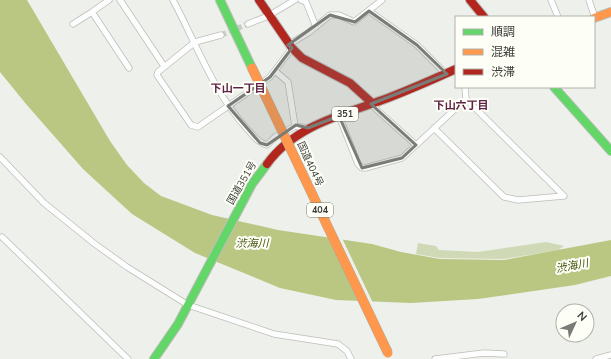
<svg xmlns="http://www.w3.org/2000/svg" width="611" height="359" viewBox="0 0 611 359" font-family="'Nunito Sans','Noto Sans JP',sans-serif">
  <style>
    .green { fill: #d0d9b6 }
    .water { fill: #bac783 }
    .pier { fill: #eef0eb }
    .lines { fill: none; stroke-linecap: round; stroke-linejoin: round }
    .street-tunnel { stroke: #caccc8; stroke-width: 5.5; stroke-dasharray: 5.5 3; stroke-linecap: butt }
    .street-casing { stroke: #bcbeba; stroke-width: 7 }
    .fast-casing { stroke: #bcbeba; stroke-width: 10 }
    .slow-casing { stroke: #bcbeba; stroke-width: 10 }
    .jam-casing { stroke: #bcbeba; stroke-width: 10 }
    .street { stroke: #fcfdfc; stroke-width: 5.5 }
    .fast { stroke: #63d668; stroke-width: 8 }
    .slow { stroke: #ff974d; stroke-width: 8 }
    .jam { stroke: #b3261e; stroke-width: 8 }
    .slow-bridge-casing { stroke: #abaf9d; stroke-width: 10; stroke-linecap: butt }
    .slow-bridge { stroke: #ff974d; stroke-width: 9 }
    .marked { fill: #7a7c78; fill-opacity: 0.2; stroke: #7a7c78; stroke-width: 3; stroke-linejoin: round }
    .labels { text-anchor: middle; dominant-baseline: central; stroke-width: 4; stroke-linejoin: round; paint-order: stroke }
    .shield { fill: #fdfff7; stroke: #767773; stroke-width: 1 }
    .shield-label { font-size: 9px; font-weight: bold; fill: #3c3d3a }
    .street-label { font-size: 10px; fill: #3c3d3a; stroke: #fdfff7 }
    .neighbourhood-label { font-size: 11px; font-weight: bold; fill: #5f2144; stroke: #fdfff7 }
    .water-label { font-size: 11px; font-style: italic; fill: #4a560f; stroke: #fdfff7 }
  </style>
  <rect width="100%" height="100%" fill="#eef0eb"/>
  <path class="green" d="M546 242 564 246 558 250 504 259 440 258 416 254 418 243 436 246 439 250 478 252Z"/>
  <path class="water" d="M0 0H27L110 141 127 165 144 183 161 196 212 215 278 230 372 244 401 252 440 259 504 260 611 240V276L575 285 478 299 411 303 336 300 280 288 195 253 132 214 83 169 26 104 0 72Z"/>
  <path class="pier" d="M328 236 342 238 373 303H360Z"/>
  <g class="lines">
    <path class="street-tunnel" d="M221 35 248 24"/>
    <defs>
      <path id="street" d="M109 0 92 12 129 68
        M120 0 164 66
        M173 0C197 45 213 92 248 130 254 136 258 143 267 145L275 137 295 126 306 128
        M301 0 306 2 316 27
        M551 0 558 17
        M589 0 595 18
        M369 11 417 45 446 74
        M73 24 92 12
        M248 24 268 16 295 0
        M221 35 195 42 158 72 157 75 191 125 198 127 270 77 292 48
        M288 45 308 33 330 15H339L354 22 382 0
        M275 71 288 82 295 126
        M372 104 377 110 416 145
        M339 116 358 164 362 168H365L402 158 466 99
        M434 128 504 197 518 200 564 196 466 99 465 87
        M0 157 44 203 95 244 127 267 188 305 274 334 338 344 347 351 351 359
        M2 237 128 359
        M435 359 484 353 504 354
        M596 359 611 355"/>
      <path id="fast" d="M220 0 252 68
        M554 87 611 151
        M154 359 178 324 252 184 267 164"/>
      <path id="slow" d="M594 18 611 12"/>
      <path id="jam" d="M259 0 292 48 302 58 350 83 372 103
        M470 0 484 17
        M267 164C295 125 345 114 388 98 411 89 434 79 456 69"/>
    </defs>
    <use href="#street" class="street-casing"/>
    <use href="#fast" class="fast-casing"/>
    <use href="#slow" class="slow-casing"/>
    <use href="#jam" class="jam-casing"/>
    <use href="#street" class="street"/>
    <use href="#fast" class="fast"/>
    <use href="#slow" class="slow"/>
    <use href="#jam" class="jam"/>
    <defs>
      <path id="slow-bridge" d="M252 68 388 353"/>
    </defs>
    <use href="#slow-bridge" class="slow-bridge-casing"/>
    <use href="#slow-bridge" class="slow-bridge"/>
  </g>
  <path class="marked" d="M369 11 417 45 447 74 371 104 416 145 402 158 362 168 339 116 308 128 296 125 267 145 260 143 228 106 270 77 292 48 288 45 330 15 355 22Z"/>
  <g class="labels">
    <g class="shield">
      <rect x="332" y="107" width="26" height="14" rx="3"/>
      <rect x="307" y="203" width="26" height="14" rx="3"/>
    </g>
    <g class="shield-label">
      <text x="345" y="114">351</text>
      <text x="320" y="210">404</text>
    </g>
    <g class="street-label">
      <text transform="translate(310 164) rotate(65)">国道404号</text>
      <text transform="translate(242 183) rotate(-60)">国道351号</text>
    </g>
    <g class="neighbourhood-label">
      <text x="238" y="88">下山一丁目</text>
      <text x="461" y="105">下山六丁目</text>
    </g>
    <g class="water-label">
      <text x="252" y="243">渋海川</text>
      <text transform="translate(572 266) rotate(-11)">渋海川</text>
    </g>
  </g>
  <rect x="455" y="16" width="140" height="72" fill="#fdfff7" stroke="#b0b1ab"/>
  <rect x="463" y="29" width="20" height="6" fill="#63d668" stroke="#b0b1ab"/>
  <text x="491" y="36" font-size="12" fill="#3c3d3a">順調</text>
  <rect x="463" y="49" width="20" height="6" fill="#ff974d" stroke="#b0b1ab"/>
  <text x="491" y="56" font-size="12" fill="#3c3d3a">混雑</text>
  <rect x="463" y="69" width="20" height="6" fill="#b3261e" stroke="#b0b1ab"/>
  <text x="491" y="76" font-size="12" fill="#3c3d3a">渋滞</text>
  <g transform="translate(575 323) rotate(46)"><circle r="19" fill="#fdfff7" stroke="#b0b1ab"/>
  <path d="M0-3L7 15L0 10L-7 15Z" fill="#7a7c78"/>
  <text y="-6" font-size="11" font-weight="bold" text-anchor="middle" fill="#3c3d3a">N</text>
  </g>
</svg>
